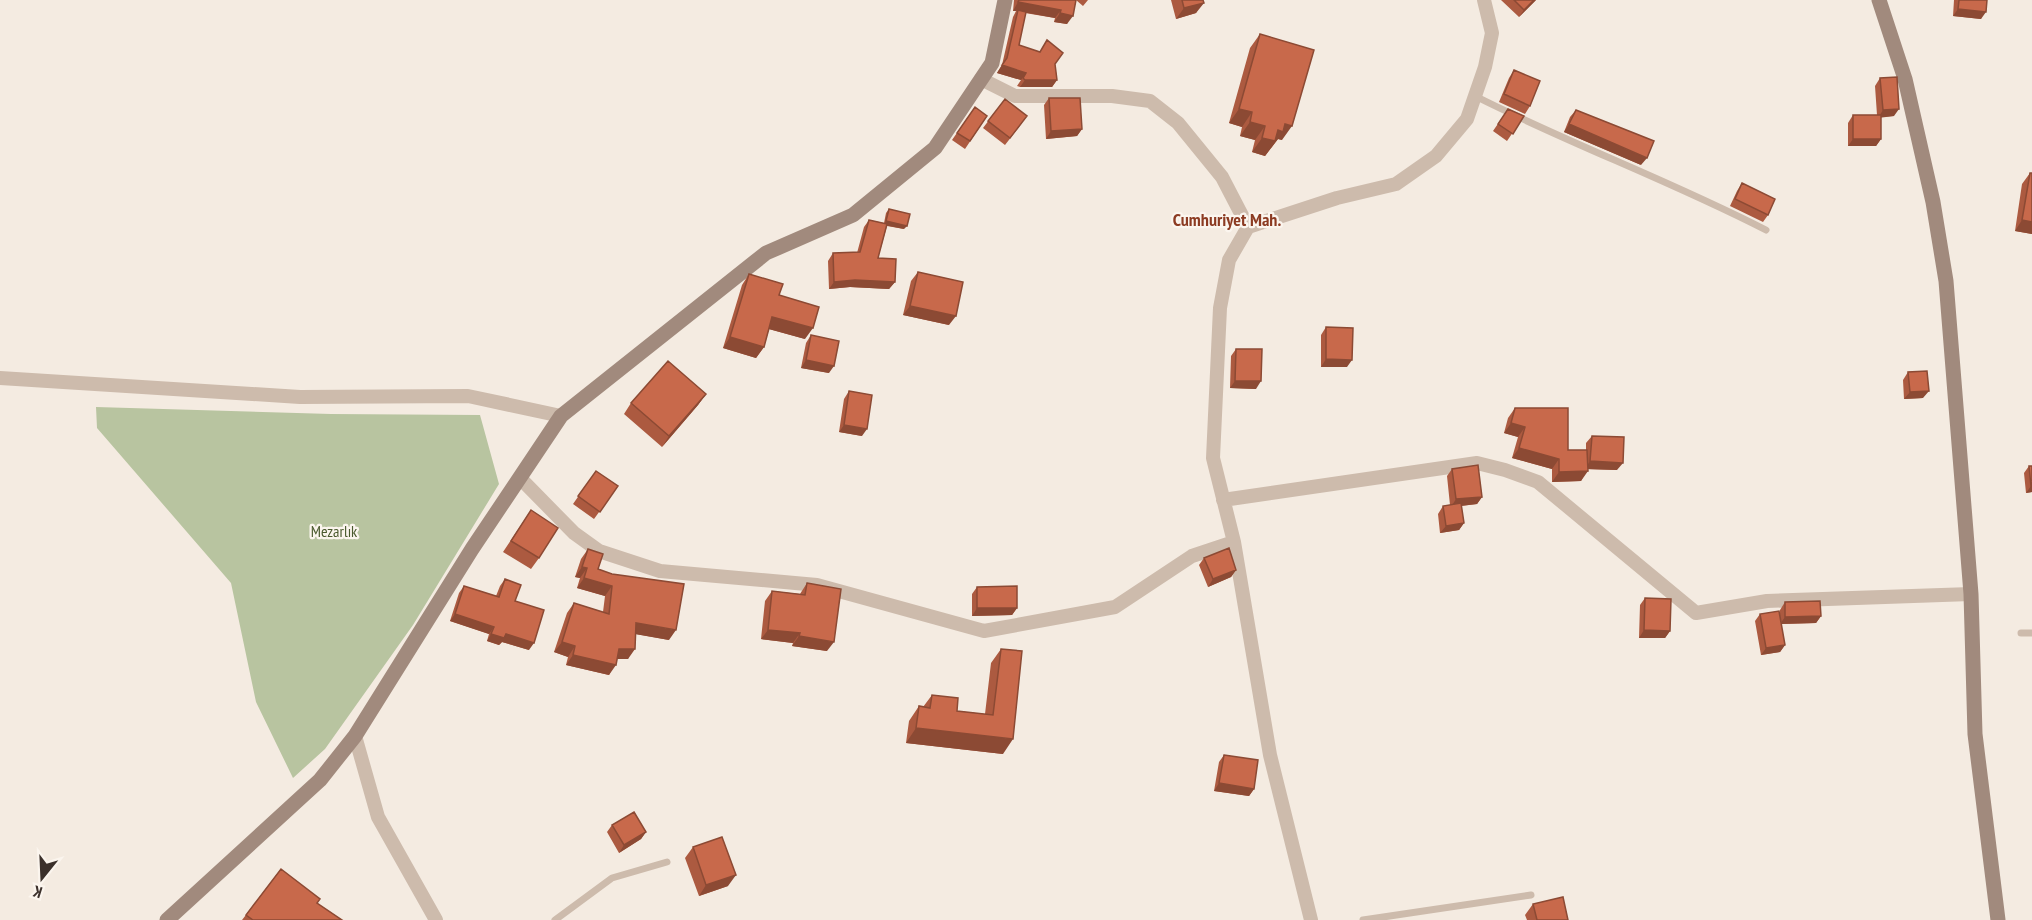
<svg xmlns="http://www.w3.org/2000/svg" width="2032" height="920" viewBox="0 0 2032 920" font-family="'PT Sans Narrow',sans-serif">
  <style>
    .green { fill: #b8c4a0 }
    .lines { fill: none; stroke-linecap: round; stroke-linejoin: round }
    .lane { stroke: #cdbbac; stroke-width: 7 }
    .street { stroke: #cdbbac; stroke-width: 14 }
    .secondary { stroke: #a18a7d; stroke-width: 15 }
    .wall { fill: #ac5a40 }
    .shaded-wall { fill: #8c4a34 }
    .building { fill: #c8694b; stroke: #8c4a34; stroke-width: 1.5 }
    .labels { text-anchor: middle; dominant-baseline: central; stroke-width: 4.5; stroke-linejoin: round; paint-order: stroke }
    .park-label { font-size: 16px; fill: #4a5a2e; stroke: #fbf5ee }
    .neighbourhood-label { font-size: 18px; font-weight: bold; fill: #8c3b22; stroke: #fbf5ee }
  </style>
  <rect width="100%" height="100%" fill="#f4ebe1"/>
  <path class="green" d="M96 407 331 414 480 415 499 484 413 625 325 749 293 778 256 702 231 583 97 428Z"/>
  <g class="lines">
    <path class="lane" d="M1475 96C1570 144 1671 181 1766 230
      M2021 633H2032
      M555 920 612 878 667 862
      M1363 920 1531 895"/>
    <path class="street" d="M981 79 1015 96H1112L1150 101 1178 123 1222 177 1248 227
      M0 378 300 397 468 396 561 416
      M520 478 574 533 599 551 660 571 817 585 984 631 1115 607 1192 556 1234 542
      M1223 500 1477 463 1505 470 1538 482 1696 613 1767 601 1971 594
      M355 736 378 817 436 920
      M1311 920 1270 755 1234 542 1213 458 1220 308 1229 260 1248 227 1337 198 1396 184 1436 156 1467 119 1485 67 1492 33 1484 0"/>
    <path class="secondary" d="M1879 0 1905 79 1933 202 1946 281 1971 594 1975 734 1998 920
      M167 920 320 780 355 736 472 549 561 416 766 253 853 215 935 148 992 63 1005 0"/>
  </g>
  <path class="wall" d="M1014 0H1088L1083 6 1076 0 1067 24 1054 22 1055 18 1025 13 1019 45 1055 64 1057 80 1052 87H1020L1017 86 1021 80 997 73 1002 65 1013 17 1016 11H1013Z
    M1171 0H1203L1196 13 1176 19Z
    M1501 0H1536L1519 17Z
    M1954 0H1987L1981 19 1953 16Z
    M1260 34 1282 140 1278 139 1265 156 1252 152 1255 140 1240 136 1242 127 1229 123 1250 48Z
    M1514 70 1530 106 1525 114 1499 102 1509 78Z
    M1880 78 1894 116 1881 117V139L1876 146H1848V123L1853 115H1877L1875 86Z
    M1049 98 1082 129 1077 136 1046 139 1044 105Z
    M1005 99 1022 123 1005 145 983 128Z
    M975 107 987 116 965 149 952 140Z
    M1508 109 1524 116 1507 141 1493 131Z
    M1576 110 1641 165 1564 132 1570 117Z
    M2030 173 2032 234 2015 231 2022 184Z
    M1742 183 1768 215 1763 222 1730 206 1737 191Z
    M889 209 904 229 887 226 878 258 895 282 889 289 850 287 829 289 828 261 833 253H857L864 227 869 220 884 223 886 213Z
    M918 272 949 325 903 315 911 281Z
    M749 274 779 295 805 339 769 329 764 347 756 358 723 348 742 285Z
    M1326 327 1347 367H1321V335Z
    M811 335 829 373 801 368 806 343Z
    M1236 349 1256 389 1230 388 1231 356Z
    M1908 372 1923 398 1904 399 1903 380Z
    M849 391 862 436 839 432 844 399Z
    M706 394 698 405 662 447 624 414 631 403Z
    M1515 408 1568 450H1586V443L1592 436 1617 470 1587 469 1581 481 1552 482V469L1512 458 1518 437 1504 433 1508 418Z
    M2029 466 2032 492 2026 493 2024 473Z
    M1452 469 1482 497 1477 504 1461 506 1464 523 1459 530 1440 533 1438 514 1443 506 1450 505 1447 476Z
    M596 471 618 486 594 519 573 504Z
    M531 510 539 558 531 569 503 552Z
    M588 549 598 569 669 640 636 634 628 659H617L609 675 566 665 568 657 554 652 567 613 574 603 603 612 605 596 577 588 580 578 575 577 581 559Z
    M1204 558 1236 570 1231 577 1208 587 1199 565Z
    M505 579 515 601 529 650 502 642 499 645 487 641 489 634 450 621 459 593 464 586 496 596 500 586Z
    M807 583 827 651 792 646 793 643 761 639 765 601 772 591 800 594Z
    M977 587 1017 608 1012 615 972 616V594Z
    M1645 598 1670 631 1665 638H1639L1640 605Z
    M1785 602 1821 616 1816 623 1781 624 1785 645 1780 652 1761 655 1755 621 1760 614 1780 617V610Z
    M1001 649 1003 754 906 743 909 721 919 706 923 707 932 695 957 711 985 714 991 663Z
    M1224 755 1254 789 1249 796 1214 791 1219 762Z
    M612 825 646 832 641 839 619 853 607 832Z
    M693 847 728 886 699 896 685 858Z
    M281 869 317 903 342 920H242Z
    M1533 904 1568 920H1527L1525 915Z"/>
  <path class="shaded-wall" d="M1534 0H1536L1519 17 1524 10Z
    M1018 2 1061 10 1055 18 1017 11 1018 10 1016 11H1013Z
    M1204 3 1196 13 1176 19 1184 8Z
    M1958 9 1986 12 1981 19 1953 16Z
    M1060 13 1073 16 1067 24 1054 22Z
    M1002 65 1026 73 1021 80 997 73Z
    M1025 80H1057L1052 87H1020Z
    M1239 109 1252 112 1242 127 1229 123Z
    M1899 109 1894 116 1878 118 1883 110Z
    M1250 122 1265 126 1255 140 1240 136Z
    M1285 124 1292 126 1282 140 1278 139 1265 156 1252 152 1262 138 1278 130Z
    M1569 124 1647 158 1641 165 1564 132Z
    M1082 129 1077 136 1046 139 1051 131Z
    M1853 139H1881L1876 146H1848Z
    M2022 220 2032 222V234L2015 231Z
    M886 221 907 226 904 229 884 225Z
    M855 280 895 282 889 289 850 287 829 289 834 282Z
    M910 306 956 316 949 325 903 315Z
    M772 317 813 328 805 339 765 328Z
    M730 337 764 347 756 358 723 348Z
    M1326 359 1352 360 1347 367H1321Z
    M806 360 834 366 829 373 801 368Z
    M1235 381H1261L1256 389 1230 388Z
    M1929 391 1923 398 1904 399 1910 392Z
    M706 394 698 405 662 447 669 436Z
    M1511 423 1525 427 1518 437 1504 433Z
    M844 425 867 429 862 436 839 432Z
    M1519 448 1559 459 1552 469 1512 458Z
    M1590 461 1623 463 1617 470 1585 469Z
    M1588 471 1581 481 1552 482 1559 472Z
    M2032 485V492L2026 493 2031 486Z
    M1482 497 1477 504 1451 507 1456 499Z
    M1464 523 1459 530 1440 533 1446 526Z
    M582 567 587 568 580 578 575 577Z
    M1236 570 1231 577 1208 587 1213 579Z
    M584 578 612 586 605 596 577 588Z
    M977 608H1017L1012 615 972 616Z
    M455 614 494 627 489 634 450 621Z
    M1821 616 1816 623 1780 624 1785 617Z
    M636 623 676 630 669 640 629 633Z
    M768 630 800 633 793 643 761 639Z
    M1644 630 1670 631 1665 638H1639Z
    M491 634H506L534 643 529 650 502 642 499 645 487 641Z
    M799 636 834 642 827 651 792 646Z
    M562 642 575 646 568 657 554 652Z
    M1785 645 1780 652 1761 655 1766 648Z
    M619 649H635L628 659H612Z
    M573 655 616 665 609 675 566 665Z
    M916 728 1013 739 1003 754 906 743Z
    M1219 783 1254 789 1249 796 1214 791Z
    M646 832 641 839 619 853 624 845Z
    M736 875 728 886 699 896 706 885Z"/>
  <path class="building" d="M1019 0H1076L1073 16 1060 13 1061 10 1018 2Z
    M1182 0H1203L1204 3 1184 8Z
    M1514 0H1534L1524 10Z
    M1959 0H1987L1986 12 1958 9Z
    M1018 10 1026 12 1019 45 1040 52 1047 40 1063 53 1055 64 1057 80H1025L1023 78 1026 73 1002 65 1007 58Z
    M1260 34 1314 50 1292 126 1285 124 1283 132 1278 130 1275 141 1262 138 1265 126 1250 122 1252 112 1239 109Z
    M1514 70 1540 81 1530 106 1504 94Z
    M1897 77 1899 109 1883 110 1880 78Z
    M1049 98H1080L1082 129 1051 131Z
    M1005 99 1027 116 1010 138 988 121Z
    M975 107 987 116 970 141 957 133Z
    M1508 109 1524 116 1513 134 1498 124Z
    M1576 110 1654 141 1647 158 1569 124Z
    M1853 115H1881V139H1853Z
    M2030 173H2032V222L2022 220Z
    M1742 183 1775 199 1768 215 1735 199Z
    M889 209 910 214 907 226 886 221Z
    M869 220 887 224 878 258 896 259 895 282 855 280 834 282 833 253 860 252Z
    M918 272 963 282 956 316 910 306Z
    M749 274 783 284 779 295 819 307 813 328 772 317 764 347 730 337Z
    M1326 327 1353 328 1352 360 1326 359Z
    M811 335 839 341 834 366 806 360Z
    M1236 349H1262L1261 381H1235Z
    M668 361 706 394 669 436 631 403Z
    M1927 371 1929 391 1910 392 1908 372Z
    M849 391 872 395 867 429 844 425Z
    M1515 408H1568V450H1587L1588 471 1559 472V459L1519 448 1525 427 1511 423Z
    M1592 436 1624 437 1623 463 1590 461Z
    M1478 465 1482 497 1456 499 1452 469Z
    M2029 466H2032V485L2031 486Z
    M596 471 618 486 600 512 578 496Z
    M1461 503 1464 523 1446 526 1443 506Z
    M531 510 558 528 539 558 511 541Z
    M1229 548 1236 570 1213 579 1204 558Z
    M588 549 603 554 598 569 612 574 684 584 676 630 636 623 635 649H619L616 665 573 655 575 646 562 642 574 603 609 614 612 586 584 578 587 568 582 567Z
    M505 579 521 585 515 601 544 610 534 643 506 634 504 638 491 634 494 627 455 614 464 586 499 597Z
    M807 583 841 589 834 642 799 636 800 633 768 630 772 591 805 595Z
    M1017 586V608H977V587Z
    M1645 598 1671 599 1670 631 1644 630Z
    M1820 601 1821 616 1785 617V602Z
    M1779 611 1785 645 1766 648 1760 614Z
    M1001 649 1022 651 1013 739 916 728 919 706 930 708 932 695 958 698 957 711 993 715Z
    M1224 755 1258 760 1254 789 1219 783Z
    M634 812 646 832 624 845 612 825Z
    M722 837 736 875 706 885 693 847Z
    M281 869 320 899 317 903 342 920H253L246 915Z
    M1563 897 1568 920H1537L1533 904Z"/>
  <g class="labels">
    <g class="park-label">
      <text x="334" y="531">Mezarlık</text>
    </g>
    <g class="neighbourhood-label">
      <text x="1227" y="219">Cumhuriyet Mah.</text>
    </g>
  </g>
  <g transform="translate(42 878) rotate(198)" stroke="#fbf5ee" stroke-width="4.5" paint-order="stroke">
  <path d="M0-4.5L10 22L0 15L-10 22Z" fill="#3b302b"/>
  <text y="-9" font-size="16" font-weight="bold" text-anchor="middle" fill="#3b302b">K</text>
  </g>
</svg>
